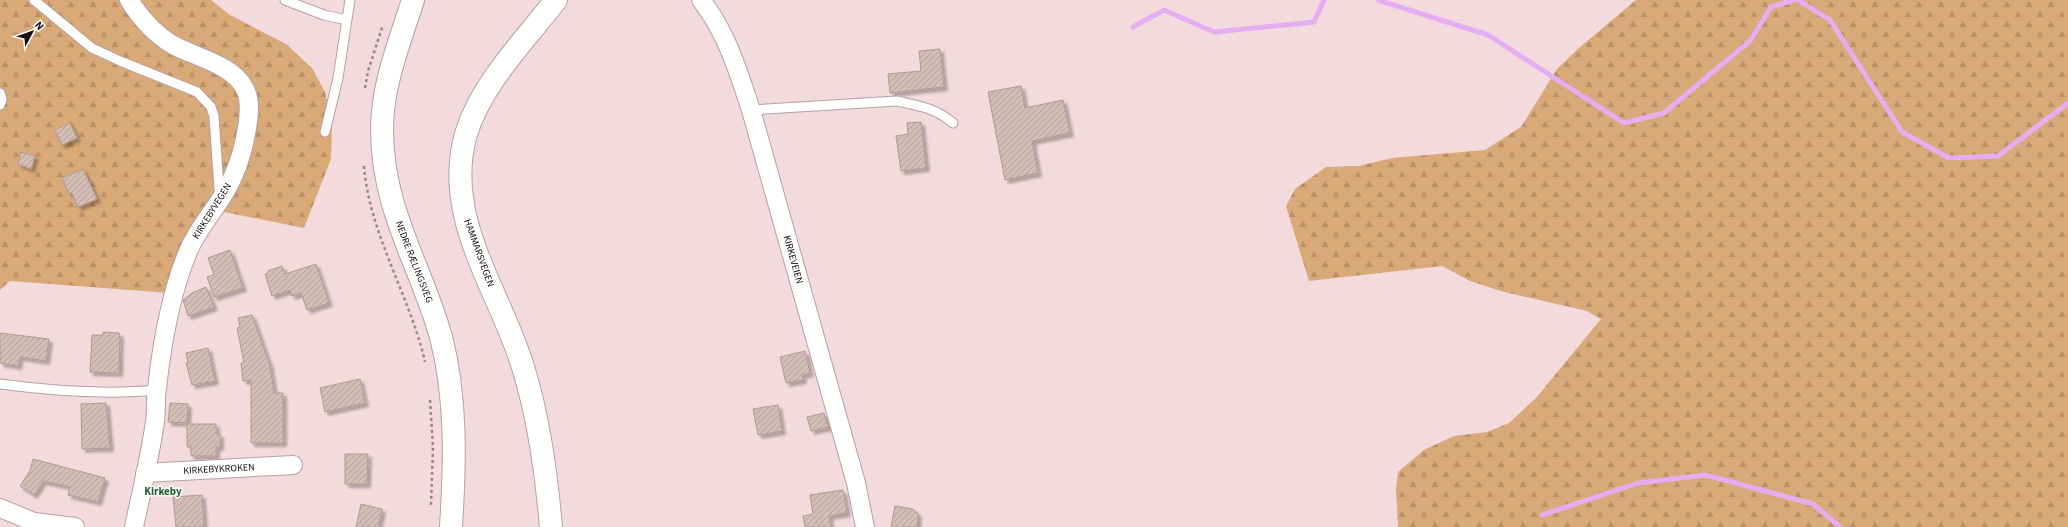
<svg xmlns="http://www.w3.org/2000/svg" width="2068" height="527" viewBox="0 0 2068 527" font-family="'Source Sans 3',sans-serif">
  <style>
    .forest { fill: url(#forest-firs) }
    .lines { fill: none; stroke-linecap: round; stroke-linejoin: round }
    .stream { stroke: #e7adf3; stroke-width: 5 }
    .building { fill: url(#building-hatch); stroke: #af9a93; filter: url(#shadow) }
    .service-casing { stroke: #b7a0a2; stroke-width: 11 }
    .minor-casing { stroke: #b7a0a2; stroke-width: 20 }
    .tertiary-casing { stroke: #b7a0a2; stroke-width: 24 }
    .primary-casing { stroke: #b7a0a2; stroke-width: 24 }
    .path { stroke: #988688; stroke-width: 2.5; stroke-dasharray: 3 3; stroke-linecap: butt }
    .service { stroke: #fff; stroke-width: 9 }
    .minor { stroke: #fff; stroke-width: 18 }
    .tertiary { stroke: #fff; stroke-width: 22 }
    .primary { stroke: #fff; stroke-width: 22 }
    .labels { text-anchor: middle; dominant-baseline: central; stroke-width: 3; stroke-linejoin: round; paint-order: stroke }
    .street-label { font-size: 10px; fill: #181010; stroke: #fff }
    .neighbourhood-label { font-size: 11px; font-weight: bold; fill: #225e2d; stroke: #fff }
  </style>
  <defs>
    <pattern id="forest-firs" width="22" height="20" patternUnits="userSpaceOnUse"><rect width="22" height="20" fill="#d9a977"/><path d="M5 1l3.5 6h-7zM16 11l3.5 6h-7z" fill="#ba9066"/></pattern>
    <pattern id="building-hatch" width="6" height="6" patternUnits="userSpaceOnUse"><rect width="6" height="6" fill="#d3bdb6"/><path d="M-1 1l2-2M0 6l6-6M5 7l2-2" fill="none" stroke="#b4a19b"/></pattern>
    <filter id="shadow"><feDropShadow dx="3.5" dy="3.5" stdDeviation="1" flood-color="#0004"/></filter>
  </defs>
  <rect width="100%" height="100%" fill="#f3dadc"/>
  <path class="forest" d="M0 0H211L230 15 286 44 312 68 325 92 332 125 331 159 304 228 219 211 170 293 10 281 0 290Z
    M1636 0H2068V527H1398L1396 490 1398 472 1424 450 1454 436 1487 432 1509 423 1536 398 1601 319 1587 311 1504 292 1470 281 1442 266 1309 281 1286 206 1295 189 1326 167 1359 166 1392 158 1485 150 1521 127 1557 69 1579 48Z"/>
  <g class="lines">
    <path class="stream" d="M1378 0 1488 35 1624 123 1664 113 1750 41 1771 7 1794 0
      M1798 0 1830 20 1902 132 1949 158 1998 156 2068 103
      M1133 27 1164 10 1214 32 1314 22 1324 0
      M1542 515 1638 483 1706 475 1813 504 1840 527"/>
  </g>
  <path class="building" d="M940 49 944 87 890 93 888 74 921 71 919 51Z
    M1021 86 1025 108 1063 100 1070 133 1032 141 1038 173 1005 180 988 92Z
    M921 122 926 168 901 171 896 136 908 134 907 123Z
    M70 123 77 138 62 145 55 130Z
    M21 152 35 156 31 169 18 164Z
    M83 169 97 199 78 207 72 193 69 194 62 178Z
    M230 250 243 288 214 297 207 277 214 275 208 258Z
    M316 264 329 303 307 310 301 293 292 296 290 290 272 296 265 274 268 273V271L282 266 285 274Z
    M206 287 214 307 188 316 183 300 192 293Z
    M252 315 270 366 274 393H283V443H251V380L243 381 241 363H244L237 328 240 327 238 318Z
    M103 332 119 333 120 336 119 373 90 372 92 335H103Z
    M0 333 49 339 46 361 20 357 18 366 0 363Z
    M208 348 215 381 192 385 186 363H188L186 353Z
    M805 351 810 373 802 375 803 380 786 383 780 357Z
    M360 379 365 403 325 412 320 388Z
    M106 403 110 448 82 449 81 404Z
    M170 403 188 404 187 423 168 422Z
    M778 405 782 431 758 435 753 409Z
    M824 413 828 427 811 431 807 417Z
    M187 424H216V434H220V447H216V456H191V447H187Z
    M345 454H368L367 484H345Z
    M33 459 105 478 98 502 68 495 70 487 43 481 34 495 20 486 30 471Z
    M843 490 847 513 829 516 831 527H805L803 516 813 514 810 495Z
    M202 495 204 527H176L173 497Z
    M361 504 382 509 378 527H356Z
    M895 506 913 509 918 514 917 527H891Z"/>
  <g class="lines">
    <defs>
      <path id="service" d="M34 0 92 48 120 61 197 92 211 107 214 116 219 189 221 196
        M285 0 324 15 347 20
        M0 93 2 99 0 105
        M751 110 897 101C920 106 935 108 953 123
        M325 132 338 78 350 0
        M0 384C52 391 105 395 157 390"/>
      <g id="minor">
        <path d="M129 0C141 19 154 34 173 45 195 57 234 65 245 89 251 101 249 116 247 128 243 153 236 175 222 197 210 216 195 233 187 254 170 296 162 343 157 388 155 401 157 415 154 428 149 461 141 494 134 527"/>
        <path id="s1" d="M701 0C727 33 738 71 751 110L856 483 865 527"/>
        <path id="s2" d="M145 473 293 465"/>
        <path d="M0 508 34 522 75 527"/>
      </g>
      <path id="tertiary" d="M551 527C546 472 539 419 523 367 500 291 442 218 466 134 481 84 525 40 556 0"/>
      <g id="primary">
        <path id="s3" d="M413 0C400 41 382 85 382 129 382 210 420 263 441 337 457 399 455 464 451 527"/>
      </g>
    </defs>
    <use href="#service" class="service-casing"/>
    <use href="#minor" class="minor-casing"/>
    <use href="#tertiary" class="tertiary-casing"/>
    <use href="#primary" class="primary-casing"/>
    <path class="path" d="M365 88 368 71 383 25
      M364 166C369 233 410 296 425 362
      M430 400 433 447 431 505"/>
    <use href="#service" class="service"/>
    <use href="#minor" class="minor"/>
    <use href="#tertiary" class="tertiary"/>
    <use href="#primary" class="primary"/>
  </g>
  <g class="labels">
    <g class="street-label">
      <text transform="translate(212 211) rotate(-58)">KIRKEBYVEGEN</text>
      <text transform="translate(479 253) rotate(70)">HAMMARSVEGEN</text>
      <text stroke="none"><textPath href="#s1" startOffset="277">KIRKEVEIEN</textPath></text>
      <text stroke="none"><textPath href="#s3" startOffset="271">NEDRE RÆLINGSVEG</textPath></text>
      <text stroke="none"><textPath href="#s2" startOffset="74">KIRKEBYKROKEN</textPath></text>
    </g>
    <g class="neighbourhood-label">
      <text x="163" y="491">Kirkeby</text>
    </g>
  </g>
  <g transform="translate(32 32) rotate(49)" stroke="#ffffff" stroke-width="3" paint-order="stroke">
  <path d="M0-3L7 15L0 10L-7 15Z" fill="#181010"/>
  <text y="-6" font-size="11" font-weight="bold" text-anchor="middle" fill="#181010">N</text>
  </g>
</svg>
